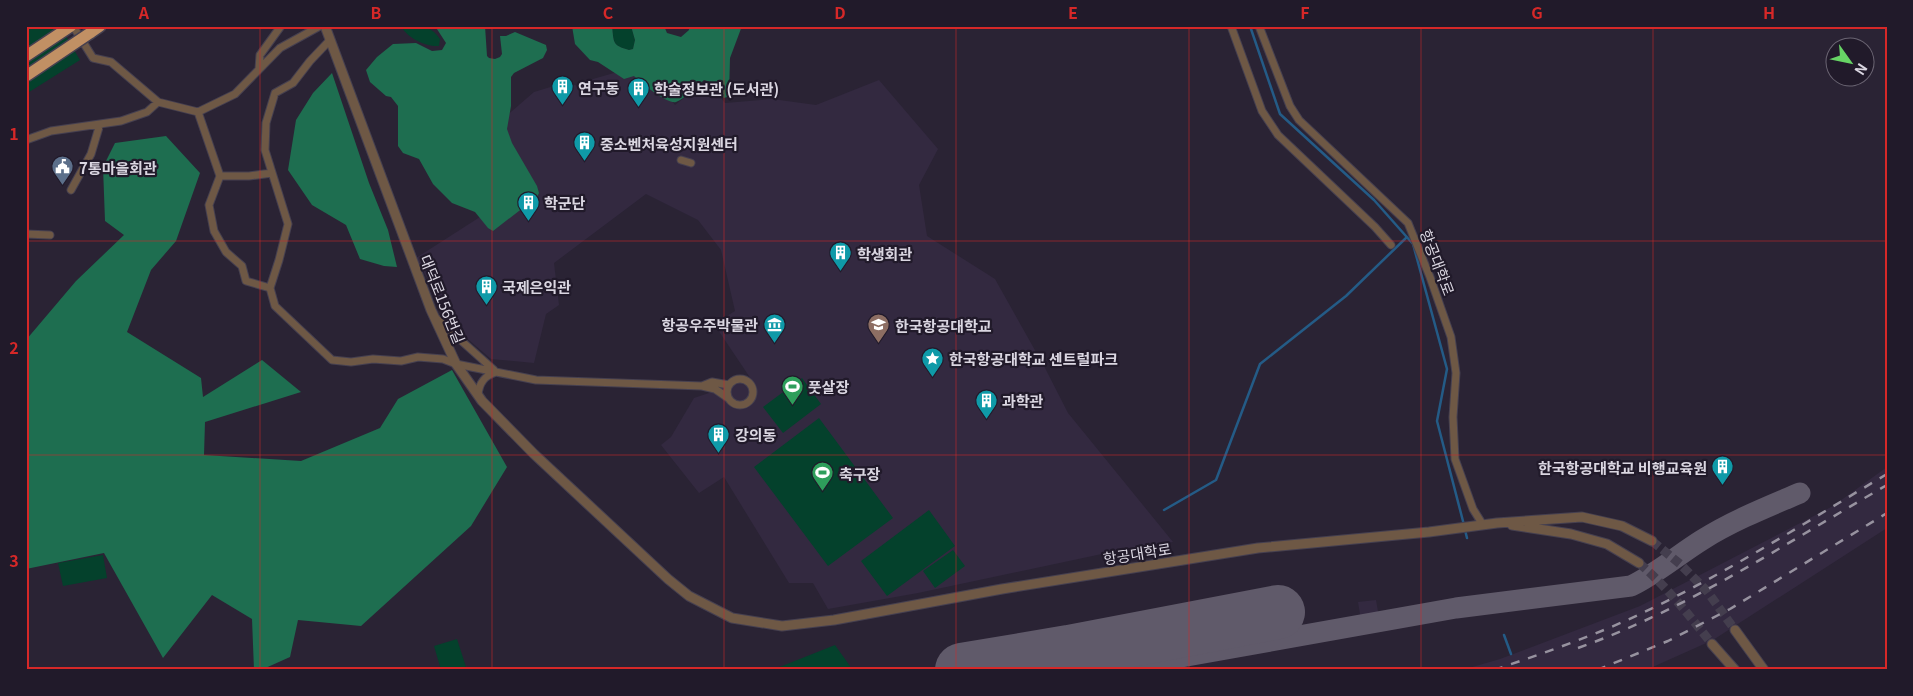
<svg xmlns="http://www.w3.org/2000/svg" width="1913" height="696" viewBox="0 0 1913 696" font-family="Georgia,'Noto Sans KR',serif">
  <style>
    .built { fill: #332940 }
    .green { fill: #04412c }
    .forest { fill: #1e6e50 }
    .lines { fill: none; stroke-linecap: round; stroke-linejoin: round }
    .stream { stroke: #245b86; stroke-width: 2.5 }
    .taxiway { stroke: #605a6a; stroke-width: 21 }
    .runway { stroke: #605a6a; stroke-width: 54 }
    .tertiary-tunnel { stroke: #443e4e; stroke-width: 9; stroke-dasharray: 9 4.5; stroke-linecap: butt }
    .minor-casing { stroke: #464050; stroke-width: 9 }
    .tertiary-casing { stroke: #464050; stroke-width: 11 }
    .trunk-casing { stroke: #464050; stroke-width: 14 }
    .minor { stroke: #6e5845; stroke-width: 7 }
    .tertiary { stroke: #6e5845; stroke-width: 9 }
    .trunk { stroke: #c19064; stroke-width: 11 }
    .rail { stroke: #97929f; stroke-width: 2.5; stroke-dasharray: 9 9; stroke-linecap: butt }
    .trunk-bridge-casing { stroke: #464050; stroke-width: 14; stroke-linecap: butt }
    .trunk-bridge { stroke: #c19064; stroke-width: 11 }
    .grid { fill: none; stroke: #d62828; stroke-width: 1; stroke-opacity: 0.55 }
    .labels { text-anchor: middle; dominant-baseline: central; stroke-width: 4.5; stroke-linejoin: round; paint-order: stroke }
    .poi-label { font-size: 15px; font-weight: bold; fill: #dad6e1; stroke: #211a2a; text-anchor: start }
    .street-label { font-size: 15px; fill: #dad6e1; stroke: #211a2a }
    .neatline { fill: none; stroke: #d62828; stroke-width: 2 }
    .grid-label { font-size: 16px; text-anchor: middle; font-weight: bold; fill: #d62828 }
  </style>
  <rect width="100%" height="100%" fill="#2a2334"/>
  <path class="built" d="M642 65 675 105 707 80 725 103 772 99 816 105 879 80 938 149 919 185 927 236 995 279 1045 368 1068 413 1173 542 1130 548 918 593 828 609 813 583H789L724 477 699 493 661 445 671 437 694 398 751 379 714 324 735 311 721 250 698 220 646 194 554 263 559 305 546 314 534 363 491 359 455 328 416 258 533 183 498 123 534 92 567 82 580 87 593 79Z
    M1887 467V528L1713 640 1646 670H1462L1500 659 1640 606 1833 506Z
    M1376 600 1379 617 1361 620 1358 602Z"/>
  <path class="green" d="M26 26H60L80 60 26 94Z
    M401 26C417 26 431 24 440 39L439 46C426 47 407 38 401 26Z
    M612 26H631L635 40 633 49 629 50C612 45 614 43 612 26Z
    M802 378 821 404 783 433 763 407Z
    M819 418 893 518 828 566 754 467Z
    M929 510 955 546 887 596 861 561Z
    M953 550 965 566 935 588 923 571Z
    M103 555 107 578 63 586 58 563Z
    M457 639 467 670H441L434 646Z
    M835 645 850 666V670H772Z"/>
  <path class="forest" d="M435 26H485L487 56 489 58 495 59 500 57 502 54 500 36H506L515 32 546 45 547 50 543 58 514 73 511 77V106L507 129 512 143 537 186 539 193 537 197 493 231 488 228 475 212 452 203 433 184 419 159 403 153 398 146V106L391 97 386 96 370 82 366 70 377 57 393 44 416 43 432 51 442 50 446 43Z
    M572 26H612C614 43 612 45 629 50L633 49 635 40 631 26H664L667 33 681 37 689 30V26H742L730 58 729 94 727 97 724 98 711 82 704 80C697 86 684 99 676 102 668 105 640 82 634 76L624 79 598 62 590 60 575 44Z
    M332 73 369 183 388 230 397 267 384 266 360 259 346 225 312 205 288 170 296 120 313 93Z
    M166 136 200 173 176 241 151 270 127 332 201 378 203 397 262 360 301 392 205 422 204 455 301 461 380 428 398 399 452 370 507 467 471 526 361 626 298 620 290 657 261 670H254L252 619 212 595 163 658 104 553 26 569V340L76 281 124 235 105 221 103 167 115 143Z"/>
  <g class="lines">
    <path class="stream" d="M1250 26 1280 114 1374 200 1413 244 1447 369 1437 421 1464 525
      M1164 510 1216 480 1260 364 1346 296 1407 237
      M1465 530 1467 538
      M1504 635 1511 654"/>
    <path class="taxiway" d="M1108 670 1456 608 1631 586C1656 574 1678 555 1702 540 1732 521 1767 507 1800 493"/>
    <path class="runway" d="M962 670 1069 652 1278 612"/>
    <path class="tertiary-tunnel" d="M1652 541 1680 564 1707 591 1735 630
      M1639 563C1667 587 1689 615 1712 644"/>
    <defs>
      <path id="minor" d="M73 26 93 58 111 62 158 102
        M1231 26 1262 111 1278 135 1375 227 1391 245
        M1259 26 1290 106 1299 120 1408 223 1430 277 1451 337 1456 373 1453 417 1455 459 1473 509 1483 525
        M259 69 260 55 281 26
        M26 140 51 131 121 121 147 112 158 102 198 112
        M681 160 691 163
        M220 176 198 112 235 94 280 48 320 26
        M220 176 209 205 214 231 226 252 242 266 246 281 270 288
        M220 176H249L272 173
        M71 190 91 154 100 124
        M26 234 50 235
        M270 288 275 306 332 360 351 362 373 359 401 361 418 357 443 359 456 364 536 380 702 386 715 389 728 398
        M270 288 279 260 288 224 265 150 266 123 275 93 293 83 310 61 330 40
        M437 319 494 370
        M727 392a13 13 0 1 1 26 0a13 13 0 1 1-26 0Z
        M702 386 712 382 729 385
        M478 395C479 383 484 376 496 372"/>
      <path id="tertiary" d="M325 26 431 310 456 364 482 401 534 454 668 579 689 596 732 618 782 626 834 620 1002 589 1258 548 1429 532 1497 523 1582 517 1622 526 1652 541
        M1512 525 1571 534 1607 544 1639 563
        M1735 630 1764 670
        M1712 644 1735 670"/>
      <path id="trunk" d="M90 33 100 26
        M26 56 71 26"/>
    </defs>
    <use href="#minor" class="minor-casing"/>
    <use href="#tertiary" class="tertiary-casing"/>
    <use href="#trunk" class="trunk-casing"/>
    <use href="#minor" class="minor"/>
    <use href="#tertiary" class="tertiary"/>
    <use href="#trunk" class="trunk"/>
    <path class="rail" d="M1578 648C1688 609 1786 543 1887 485
      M1494 670C1538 655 1582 640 1625 621 1716 580 1801 525 1887 474
      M1597 670 1668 641 1730 609 1887 513"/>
    <defs>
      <path id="trunk-bridge" d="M26 76 90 33"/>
    </defs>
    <use href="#trunk-bridge" class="trunk-bridge-casing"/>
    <use href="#trunk-bridge" class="trunk-bridge"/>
  </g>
  <path class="grid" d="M260 26V670M492 26V670M724 26V670M956 26V670M1189 26V670M1421 26V670M1653 26V670M26 241H1887M26 455H1887"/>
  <defs>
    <symbol id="building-pin" viewBox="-11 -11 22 30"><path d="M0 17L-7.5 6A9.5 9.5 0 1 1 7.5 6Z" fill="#0f9aa8" stroke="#211a2a"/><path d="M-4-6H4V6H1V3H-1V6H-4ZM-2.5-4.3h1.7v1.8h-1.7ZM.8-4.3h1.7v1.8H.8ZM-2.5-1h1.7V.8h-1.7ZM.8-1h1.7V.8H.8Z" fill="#fff"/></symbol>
    <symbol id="civic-pin" viewBox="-11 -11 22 30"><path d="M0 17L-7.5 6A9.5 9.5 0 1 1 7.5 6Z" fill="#5c6f8a" stroke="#211a2a"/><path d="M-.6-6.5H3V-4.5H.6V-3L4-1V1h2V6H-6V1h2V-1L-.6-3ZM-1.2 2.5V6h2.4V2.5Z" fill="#fff"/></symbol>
    <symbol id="museum-pin" viewBox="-11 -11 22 30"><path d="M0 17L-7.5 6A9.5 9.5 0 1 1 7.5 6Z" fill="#0f9aa8" stroke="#211a2a"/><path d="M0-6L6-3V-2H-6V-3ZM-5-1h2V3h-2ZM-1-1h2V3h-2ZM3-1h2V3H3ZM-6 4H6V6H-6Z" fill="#fff"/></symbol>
    <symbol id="university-pin" viewBox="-11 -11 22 30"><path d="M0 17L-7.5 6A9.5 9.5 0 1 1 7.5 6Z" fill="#8d6e63" stroke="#211a2a"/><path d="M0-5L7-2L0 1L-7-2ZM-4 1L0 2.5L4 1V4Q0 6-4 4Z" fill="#fff"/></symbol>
    <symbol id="sight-pin" viewBox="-11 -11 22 30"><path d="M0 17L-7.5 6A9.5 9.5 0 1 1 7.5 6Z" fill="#0f9aa8" stroke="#211a2a"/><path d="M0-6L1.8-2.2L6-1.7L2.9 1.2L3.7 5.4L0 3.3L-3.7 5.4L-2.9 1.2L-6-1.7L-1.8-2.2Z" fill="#fff"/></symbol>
    <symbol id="stadium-pin" viewBox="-11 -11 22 30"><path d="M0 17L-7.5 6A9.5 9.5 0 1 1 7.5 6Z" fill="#2e9e5b" stroke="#211a2a"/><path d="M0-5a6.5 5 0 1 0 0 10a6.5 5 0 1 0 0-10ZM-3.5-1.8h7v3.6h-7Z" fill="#fff"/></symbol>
  </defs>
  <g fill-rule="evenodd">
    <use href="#building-pin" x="550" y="74" width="25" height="34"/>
    <use href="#building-pin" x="626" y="76" width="25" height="34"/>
    <use href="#building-pin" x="572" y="130" width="25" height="34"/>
    <use href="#civic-pin" x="50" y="154" width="25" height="34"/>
    <use href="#building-pin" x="516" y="190" width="25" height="34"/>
    <use href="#building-pin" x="828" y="240" width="25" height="34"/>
    <use href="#building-pin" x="474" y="274" width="25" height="34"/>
    <use href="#museum-pin" x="762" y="312" width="25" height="34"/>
    <use href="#university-pin" x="866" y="312" width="25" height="34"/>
    <use href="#sight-pin" x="920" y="346" width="25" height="34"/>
    <use href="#stadium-pin" x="780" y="374" width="25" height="34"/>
    <use href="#building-pin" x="974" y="388" width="25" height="34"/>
    <use href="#building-pin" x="706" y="422" width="25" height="34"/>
    <use href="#building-pin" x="1710" y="454" width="25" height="34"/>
    <use href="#stadium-pin" x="810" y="460" width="25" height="34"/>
  </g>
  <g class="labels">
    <g class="poi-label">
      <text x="578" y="87">연구동</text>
      <text x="654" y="88">학술정보관 (도서관)</text>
      <text x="600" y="143">중소벤처육성지원센터</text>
      <text x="79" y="167">7통마을회관</text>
      <text x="544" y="202">학군단</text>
      <text x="857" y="253">학생회관</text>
      <text x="502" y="286">국제은익관</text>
      <text x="758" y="324" text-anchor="end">항공우주박물관</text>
      <text x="895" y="325">한국항공대학교</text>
      <text x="949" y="358">한국항공대학교 센트럴파크</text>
      <text x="808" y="386">풋살장</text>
      <text x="1002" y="400">과학관</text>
      <text x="735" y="434">강의동</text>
      <text x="1707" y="467" text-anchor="end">한국항공대학교 비행교육원</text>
      <text x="839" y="473">축구장</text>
    </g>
    <g class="street-label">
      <text transform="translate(1438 262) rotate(69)">항공대학로</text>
      <text transform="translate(443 299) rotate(68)">대덕로156번길</text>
      <text transform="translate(1137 553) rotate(-9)">항공대학로</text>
    </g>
  </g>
  <rect width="1913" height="696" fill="none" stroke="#211a2a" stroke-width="55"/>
  <g transform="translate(1850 62) rotate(123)"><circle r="24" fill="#211a2a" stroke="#6b6573"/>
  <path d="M0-4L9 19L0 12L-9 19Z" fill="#67d465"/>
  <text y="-8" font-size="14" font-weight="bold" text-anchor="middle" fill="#dad6e1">N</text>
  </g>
  <rect x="28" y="28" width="1858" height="640" class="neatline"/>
  <g class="grid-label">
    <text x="144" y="19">A</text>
    <text x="376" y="19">B</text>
    <text x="608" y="19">C</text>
    <text x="840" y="19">D</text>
    <text x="1073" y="19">E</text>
    <text x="1305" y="19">F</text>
    <text x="1537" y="19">G</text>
    <text x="1769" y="19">H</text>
    <text x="14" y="140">1</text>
    <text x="14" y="354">2</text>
    <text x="14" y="567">3</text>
  </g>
</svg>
